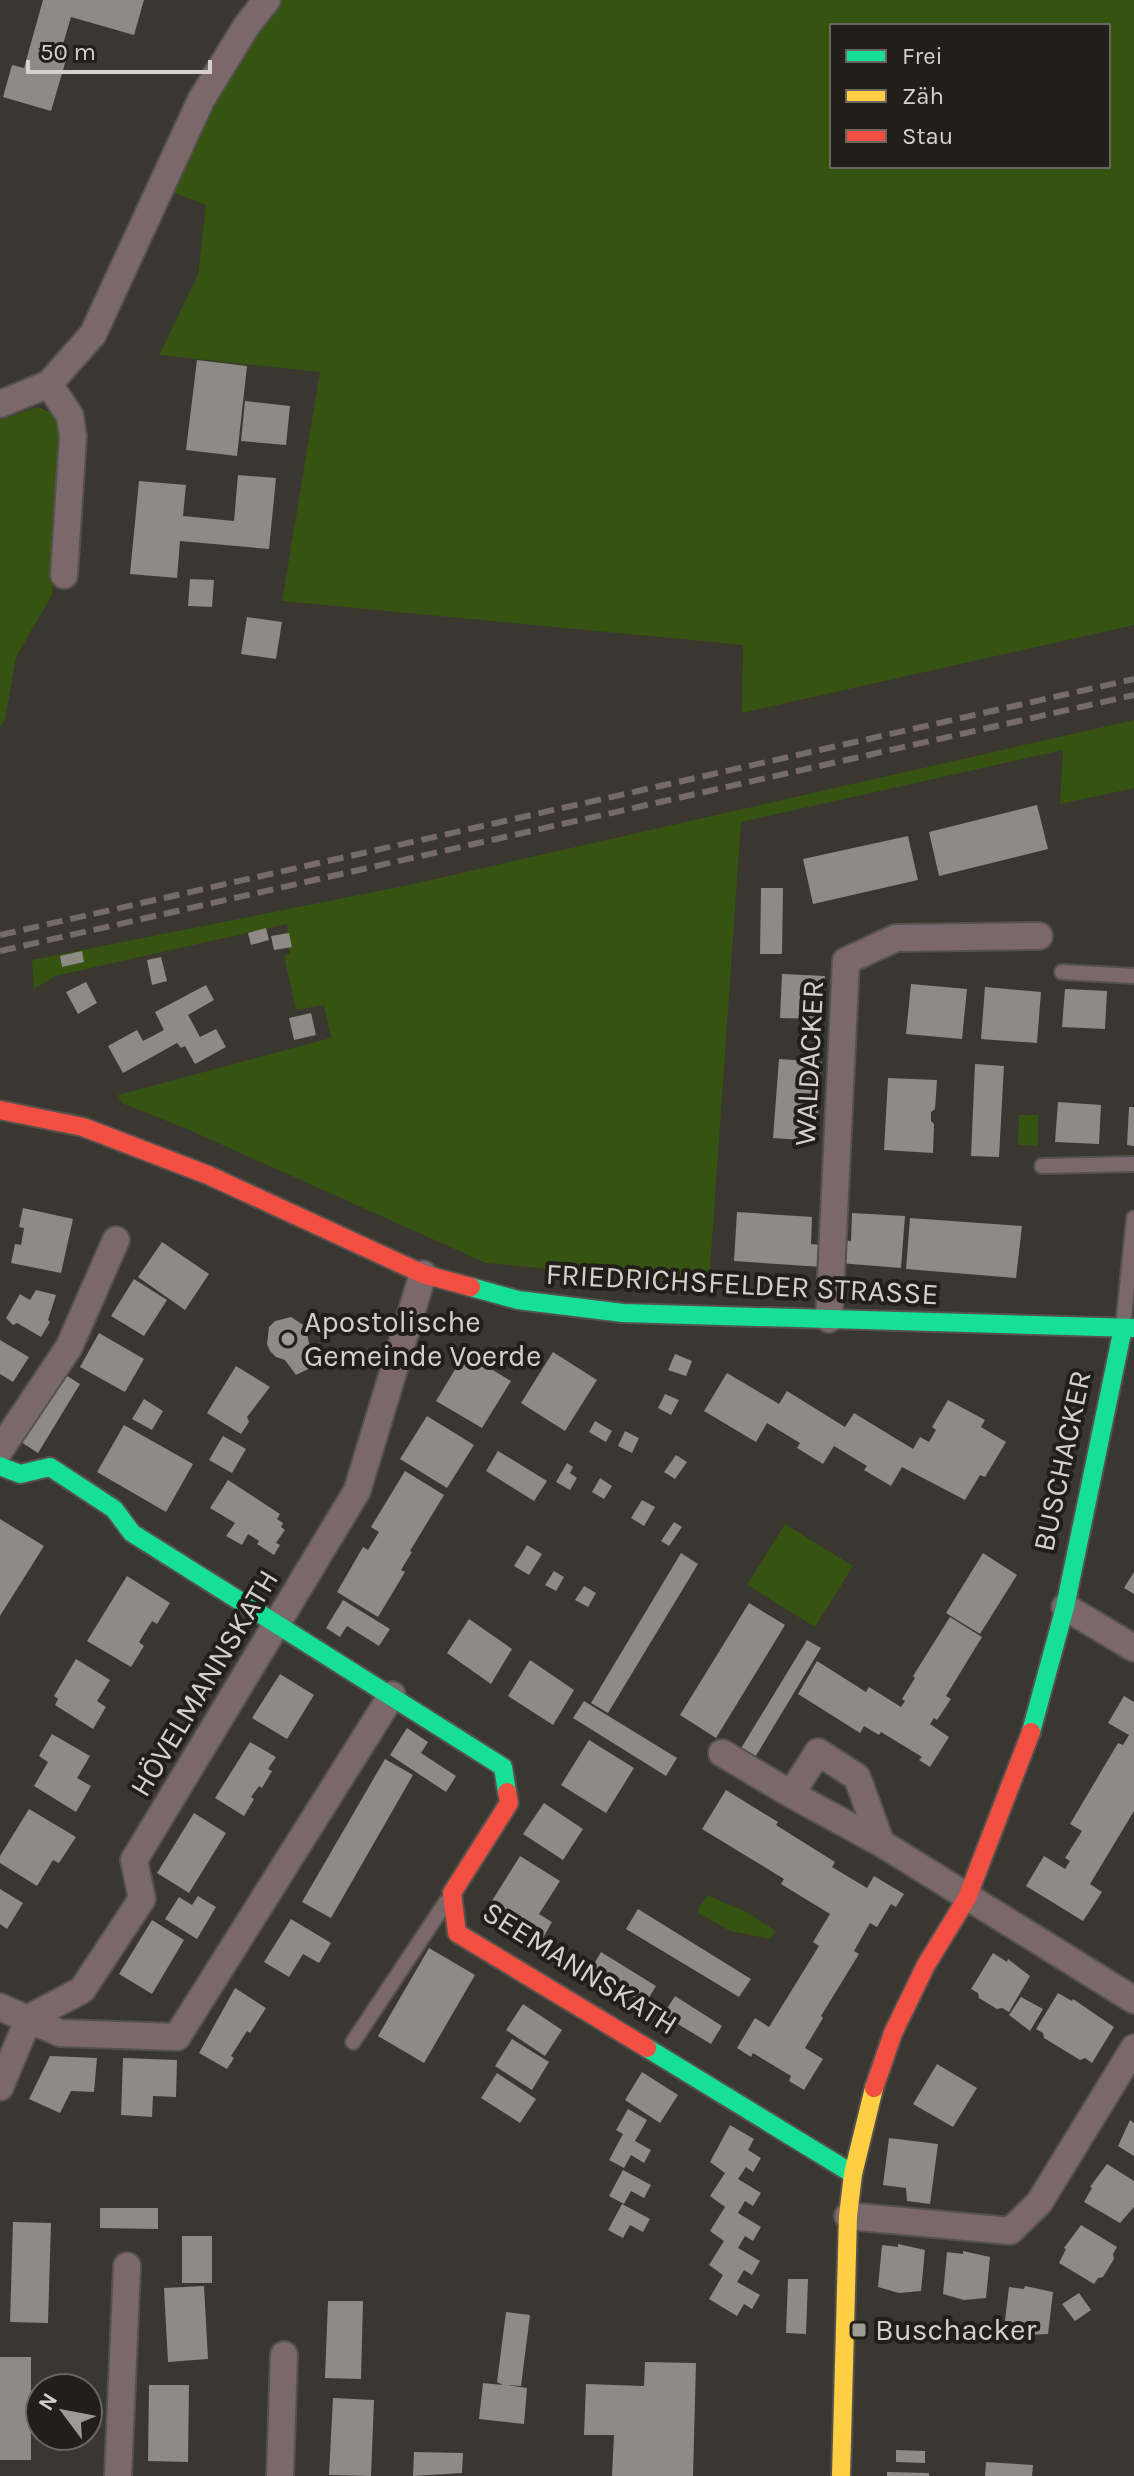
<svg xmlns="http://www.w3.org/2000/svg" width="1134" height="2476" viewBox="0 0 1134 2476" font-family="Karla,sans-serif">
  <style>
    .green { fill: #375312; fill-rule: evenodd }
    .building { fill: #8e8a85 }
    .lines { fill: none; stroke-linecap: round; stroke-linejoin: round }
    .lane-casing { stroke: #55524d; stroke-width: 18 }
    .street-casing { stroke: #55524d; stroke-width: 30 }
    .fast-casing { stroke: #55524d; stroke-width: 22 }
    .slow-casing { stroke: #55524d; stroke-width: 22 }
    .jam-casing { stroke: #55524d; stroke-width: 22 }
    .lane { stroke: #7b686b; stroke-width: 14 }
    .street { stroke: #7b686b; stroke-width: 26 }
    .fast { stroke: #16e098; stroke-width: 18 }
    .slow { stroke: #ffcf43; stroke-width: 18 }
    .jam { stroke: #f24e42; stroke-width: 18 }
    .rail { stroke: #766b6b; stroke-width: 6; stroke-dasharray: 16 8; stroke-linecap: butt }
    .poi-dot { fill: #9f9b94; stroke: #221f1a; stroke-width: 3 }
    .labels { text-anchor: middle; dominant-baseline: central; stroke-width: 8; stroke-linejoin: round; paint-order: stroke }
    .street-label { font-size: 30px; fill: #d5d1ca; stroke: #221f1a }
    .poi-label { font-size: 30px; fill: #d5d1ca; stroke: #221f1a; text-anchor: start }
  </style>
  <rect width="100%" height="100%" fill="#3a3630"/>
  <path class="green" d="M283 0H1134V625L742 713 743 645 282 601 320 372 159 355 198 275 206 205 172 192 208 106 250 43ZM832 26H1108V166H832Z
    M37 407C55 413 61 420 64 439L52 595 16 657 5 720 0 726V420Z
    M1134 720V788L1060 804 1063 750 741 822 709 1284 486 1263 187 1129 122 1103 118 1095 331 1038 324 1005 296 1010 284 956 290 954 287 924 55 976 34 989 32 960 404 886Z
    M1019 1115H1038V1146L1018 1145Z
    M785 1524 853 1566 815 1627 747 1585Z
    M707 1895 746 1912 776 1931 770 1939 730 1931 697 1912Z"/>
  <path class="building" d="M43 0H144L134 35 71 17 61 51 68 53 51 111 3 97 12 65 24 68Z
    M197 360 247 366 237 456 186 450Z
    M245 401 290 406 286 445 241 441Z
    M238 475 276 478 269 549 180 541 177 578 130 574 139 481 186 485 183 516 234 521Z
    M190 579 214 580 212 607 188 606Z
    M247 617 282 622 276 659 241 654Z
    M1037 805 1048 849 939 876 929 832Z
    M908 836 918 880 813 904 803 859Z
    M761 888H783L782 954H760Z
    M266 928 269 940 251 945 248 933Z
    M289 933 292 947 274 950 271 936Z
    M82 951 84 962 62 967 60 956Z
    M161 957 167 981 152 985 147 960Z
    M782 974 825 976 823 1019 780 1018Z
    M86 982 97 1003 78 1014 66 992Z
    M911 984 967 989 962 1039 906 1034Z
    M206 985 214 1000 188 1015 200 1037 216 1029 226 1047 195 1064 185 1046 181 1048 177 1043 123 1073 108 1046 137 1030 143 1041 164 1030 155 1012Z
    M985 987 1041 992 1037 1043 981 1039Z
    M1065 989 1107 991 1105 1029 1062 1027Z
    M311 1013 316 1035 294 1040 289 1018Z
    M779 1059 822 1062 816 1141 773 1138Z
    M975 1064 1004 1066 999 1157 971 1156Z
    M888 1078 937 1080 935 1109 931 1112V1121L934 1124 933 1153 884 1150Z
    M1058 1102 1101 1105 1099 1144 1055 1142Z
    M1129 1107H1134V1146L1127 1145Z
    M23 1208 73 1219 61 1273 11 1263 15 1244 21 1245 24 1228 19 1227Z
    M737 1212 812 1217 811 1244 823 1245 822 1267 734 1261Z
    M852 1213 905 1216 901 1268 839 1263 841 1240 851 1241Z
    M910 1218 1022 1226 1016 1278 906 1269Z
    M162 1242 209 1274 185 1310 138 1277Z
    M134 1279 167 1300 144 1336 111 1316Z
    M36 1290 56 1295 48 1320 50 1322 41 1337 17 1323 13 1325 6 1318 20 1294 30 1300Z
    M291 1317 305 1326 309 1343 319 1358 308 1369 296 1375 285 1360 276 1357 270 1351 267 1344 269 1327 275 1321Z
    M99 1333 144 1359 125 1392 80 1367Z
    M0 1340 29 1357 13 1382 0 1374Z
    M553 1352 597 1380 565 1431 521 1403Z
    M465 1353 511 1381 482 1428 436 1401Z
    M675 1354 692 1361 686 1376 668 1370Z
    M236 1366 270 1387 247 1417 249 1422 241 1434 207 1413Z
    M727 1373 779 1404 787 1391 845 1427 854 1413 913 1449 920 1437 929 1442 936 1430 932 1427 948 1400 985 1420 981 1427 1006 1442 985 1477 980 1475 965 1500 902 1467 891 1486 864 1470 867 1466 834 1446 823 1464 797 1448 800 1443 767 1423 756 1442 704 1411Z
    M64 1374 80 1384 38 1453 21 1442Z
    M665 1394 679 1400 671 1415 658 1408Z
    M144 1399 163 1411 152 1430 132 1419Z
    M427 1416 474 1445 447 1488 400 1459Z
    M595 1421 612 1431 606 1442 589 1432Z
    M124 1425 193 1464 166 1512 97 1472Z
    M625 1431 639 1438 632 1453 618 1446Z
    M223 1436 246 1449 232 1473 209 1460Z
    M498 1451 547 1481 534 1501 486 1471Z
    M676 1455 687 1462 675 1479 664 1472Z
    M567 1463 573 1467 570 1473 577 1478 570 1490 556 1482Z
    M405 1471 444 1495 410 1551 412 1552 401 1570 405 1572 378 1617 337 1592 363 1547 368 1550 379 1532 371 1527Z
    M600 1478 612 1486 604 1499 592 1492Z
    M228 1480 280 1514 277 1519 283 1523 281 1527 285 1530 276 1543 280 1545 274 1555 257 1544 259 1541 248 1534 242 1545 226 1536 235 1523 210 1508Z
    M642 1500 655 1507 644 1526 631 1518Z
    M0 1519 44 1546 0 1616Z
    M674 1522 682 1527 669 1546 661 1541Z
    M527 1545 542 1554 529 1575 514 1566Z
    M681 1553 698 1564 608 1713 591 1703Z
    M983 1553 1017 1575 980 1634 946 1613Z
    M554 1571 564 1577 556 1591 545 1585Z
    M1134 1572V1594L1124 1588Z
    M127 1576 170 1603 157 1624 152 1621 139 1642 144 1646 131 1667 87 1641Z
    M584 1586 596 1593 588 1607 575 1600Z
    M343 1600 390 1629 379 1646 347 1626 340 1637 326 1628Z
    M749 1603 785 1625 716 1738 680 1715Z
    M950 1617 982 1637 946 1696 951 1699 937 1720 934 1718 930 1724 949 1737 930 1767 919 1760 922 1757 881 1732 879 1735 864 1726 860 1733 798 1694 817 1661 866 1692 869 1687 901 1707 905 1701 902 1699 915 1678 913 1676Z
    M469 1619 512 1649 491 1684 447 1653Z
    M807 1640 821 1648 754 1759 740 1750Z
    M76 1659 110 1680 97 1701 106 1707 93 1729 55 1705 58 1699 54 1696Z
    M530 1660 574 1690 553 1725 508 1696Z
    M280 1674 314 1695 287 1739 252 1718Z
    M1124 1696 1134 1702V1811L1090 1884 1102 1892 1083 1921 1026 1886 1044 1856 1065 1869 1070 1861 1065 1858 1082 1831 1070 1824 1118 1743 1123 1745 1129 1735 1108 1723Z
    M584 1701 677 1758 666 1776 573 1718Z
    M407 1728 428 1742 421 1753 456 1776 446 1792 390 1755Z
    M52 1734 90 1756 77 1778 91 1786 76 1812 34 1786 48 1762 39 1756Z
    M589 1740 634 1768 606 1813 561 1785Z
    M250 1742 276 1757 268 1769 272 1771 262 1788 259 1786 251 1797 254 1799 244 1816 215 1798Z
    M385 1759 413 1775 331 1918 302 1902Z
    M726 1790 778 1822 776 1825 835 1862 832 1867 867 1888 874 1876 904 1894 896 1907 891 1904 877 1927 870 1923 854 1951 859 1954 821 2016 823 2018 805 2048 823 2059 804 2090 789 2081 791 2076 753 2053 751 2057 737 2048 755 2018 769 2027 819 1946 813 1942 830 1914 781 1884 784 1879 702 1829Z
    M544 1803 583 1829 563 1860 523 1834Z
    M29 1809 76 1837 59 1863 53 1860 37 1886 0 1863V1856Z
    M194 1813 226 1833 189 1893 157 1873Z
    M520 1856 560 1881 539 1914 552 1922 543 1938 490 1904Z
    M0 1889 23 1903 7 1929 0 1924Z
    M198 1896 216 1907 197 1939 165 1919 179 1897 192 1905Z
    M638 1909 751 1979 739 1997 626 1929Z
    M291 1919 331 1943 319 1963 303 1954 289 1977 264 1962Z
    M152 1920 184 1940 152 1994 119 1974Z
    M429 1948 475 1975 424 2063 378 2036Z
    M601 1952 656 1986 645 2004 590 1971Z
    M993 1953 1007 1962 1008 1959 1030 1976 1009 2012 1002 2008 997 2009 979 1998 978 1993 971 1989Z
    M235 1988 266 2008 250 2033 247 2031 231 2056 234 2058 227 2069 199 2053Z
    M1058 1993 1072 2001 1073 1999 1114 2027 1092 2063 1085 2058 1080 2060 1044 2038 1043 2033 1036 2029Z
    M675 1996 722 2026 711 2044 663 2015Z
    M1021 1997 1043 2009 1030 2031 1009 2015Z
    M523 2004 562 2030 545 2056 506 2030Z
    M512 2039 549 2062 532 2090 495 2066Z
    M50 2056 97 2058 94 2092 71 2091 60 2113 29 2099Z
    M123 2058 177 2060 176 2097 153 2096 152 2117 121 2115Z
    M937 2064 977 2088 953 2127 913 2104Z
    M642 2072 678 2095 660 2123 625 2100Z
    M497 2073 536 2099 520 2123 481 2098Z
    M628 2109 647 2120 635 2141 651 2150 644 2163 631 2155 624 2168 609 2160 623 2134 616 2130Z
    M1130 2120 1134 2123V2156L1118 2146Z
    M730 2125 754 2139 748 2150 761 2158 753 2172 746 2167 738 2179 761 2193 753 2206 745 2201 738 2213 761 2227 753 2241 745 2236 738 2248 760 2261 752 2275 744 2270 737 2282 760 2295 752 2309 744 2304 737 2316 709 2299 723 2275 709 2265 724 2241 710 2231 725 2207 710 2196 725 2173 710 2162Z
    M889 2138 938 2144 930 2204 907 2201 906 2188 883 2185Z
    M1107 2164 1134 2181V2207L1120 2223 1084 2202 1092 2188 1090 2187Z
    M623 2170 651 2185 644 2198 631 2191 624 2204 609 2196Z
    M622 2204 650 2219 643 2232 630 2225 623 2238 608 2230Z
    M100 2208H158V2229L100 2228Z
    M13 2222 51 2223 48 2323 10 2322Z
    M1081 2225 1117 2247 1113 2254 1114 2259 1103 2277 1098 2278 1094 2284 1059 2263 1066 2249 1064 2248Z
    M182 2236H212V2283H182Z
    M898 2244 925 2250 921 2291 899 2293 878 2287 882 2245 898 2247Z
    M963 2251 990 2257 986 2298 964 2300 943 2294 947 2252 963 2254Z
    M788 2279H808L806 2334 786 2333Z
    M204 2286 208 2359 168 2362 164 2288Z
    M1025 2286 1053 2292 1048 2334 1026 2335 1004 2329 1009 2287 1024 2289Z
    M1079 2293 1091 2310 1075 2321 1062 2304Z
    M328 2301H363L361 2379 325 2378Z
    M506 2312 530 2315 521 2386 507 2385 527 2388 524 2424 479 2419 483 2383 503 2385 497 2382Z
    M0 2357H31V2460H0Z
    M645 2362 696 2363 693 2476H612L614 2435H584L586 2384 644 2386Z
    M149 2385H189L188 2462 148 2461Z
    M333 2398 374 2400 371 2476 329 2475Z
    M896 2450 925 2451V2463L896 2462Z
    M414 2452 463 2453 462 2473 413 2476Z
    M986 2462 1033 2465 1032 2476H985Z
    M887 2472 929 2473V2476H887Z"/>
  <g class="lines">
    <defs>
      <path id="lane" d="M1062 972 1134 976
        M1042 1166 1134 1164
        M1123 1327 1134 1218
        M353 2042 446 1902"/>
      <path id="street" d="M49 384 70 416 73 436 64 575
        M0 404 49 384 93 334 201 100 247 25 267 0
        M829 1319 846 961 896 938 1039 936
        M0 1450 69 1347 116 1240
        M1065 1607 1134 1648
        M722 1753 791 1794 881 1843 1134 2000
        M791 1794 818 1752 857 1777 881 1843
        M0 2007 60 2033 177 2037 392 1695
        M0 2087 29 2018 82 1990 142 1899 134 1860 357 1491 423 1274
        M848 2216 1010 2231 1039 2203 1134 2048
        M118 2476 127 2266
        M280 2476 284 2355"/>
      <path id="fast" d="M471 1287 518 1300 623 1313 1134 1328
        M0 1466 20 1474 50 1467 114 1509 132 1533 503 1767 507 1792
        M1031 1732 1065 1607 1123 1328
        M647 2048 853 2174"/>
      <path id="slow" d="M841 2476 848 2216 853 2174 874 2088"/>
      <path id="jam" d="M0 1110 83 1127 208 1175 423 1274 471 1287
        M507 1792 509 1803 452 1893 457 1933 647 2048
        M874 2088 893 2033 926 1965 967 1898 1031 1732"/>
    </defs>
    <use href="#lane" class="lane-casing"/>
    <use href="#street" class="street-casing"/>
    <use href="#fast" class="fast-casing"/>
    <use href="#slow" class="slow-casing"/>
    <use href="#jam" class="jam-casing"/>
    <use href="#lane" class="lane"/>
    <use href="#street" class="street"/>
    <use href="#fast" class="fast"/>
    <use href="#slow" class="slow"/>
    <use href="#jam" class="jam"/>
    <path class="rail" d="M0 935 1134 679
      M0 951 1134 695"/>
  </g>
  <g class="poi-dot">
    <circle cx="288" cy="1339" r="8"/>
    <rect x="851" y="2322" width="16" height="16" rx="4"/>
  </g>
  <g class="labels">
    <g class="street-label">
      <text transform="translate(809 1063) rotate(-87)">WALDACKER</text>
      <text transform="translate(742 1284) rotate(3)">FRIEDRICHSFELDER STRASSE</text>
      <text transform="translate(1062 1461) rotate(-78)">BUSCHACKER</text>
      <text transform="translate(204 1683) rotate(-59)">HÖVELMANNSKATH</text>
      <text transform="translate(580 1968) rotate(32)">SEEMANNSKATH</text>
    </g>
    <g class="poi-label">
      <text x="304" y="1322">Apostolische<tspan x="304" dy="34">Gemeinde Voerde</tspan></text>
      <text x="875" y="2330">Buschacker</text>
    </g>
  </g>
  <rect x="830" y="24" width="280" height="144" fill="#221f1a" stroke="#6a6660" stroke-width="2"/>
  <rect x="846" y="50" width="40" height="12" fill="#16e098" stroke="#6a6660" stroke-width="2"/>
  <text x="902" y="64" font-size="24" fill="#d5d1ca">Frei</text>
  <rect x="846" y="90" width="40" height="12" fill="#ffcf43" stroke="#6a6660" stroke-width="2"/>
  <text x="902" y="104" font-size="24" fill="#d5d1ca">Zäh</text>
  <rect x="846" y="130" width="40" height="12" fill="#f24e42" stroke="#6a6660" stroke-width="2"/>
  <text x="902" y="144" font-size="24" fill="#d5d1ca">Stau</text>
  <g transform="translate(64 2412) rotate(302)"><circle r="38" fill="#221f1a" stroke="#6a6660" stroke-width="2"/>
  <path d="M0-6L14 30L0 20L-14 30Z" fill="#9f9b94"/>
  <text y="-12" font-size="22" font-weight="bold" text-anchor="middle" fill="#d5d1ca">N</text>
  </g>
  <path d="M28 60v12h182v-12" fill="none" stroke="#d5d1ca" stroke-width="4"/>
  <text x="40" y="60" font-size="24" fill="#d5d1ca" stroke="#221f1a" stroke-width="6" paint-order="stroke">50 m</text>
</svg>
